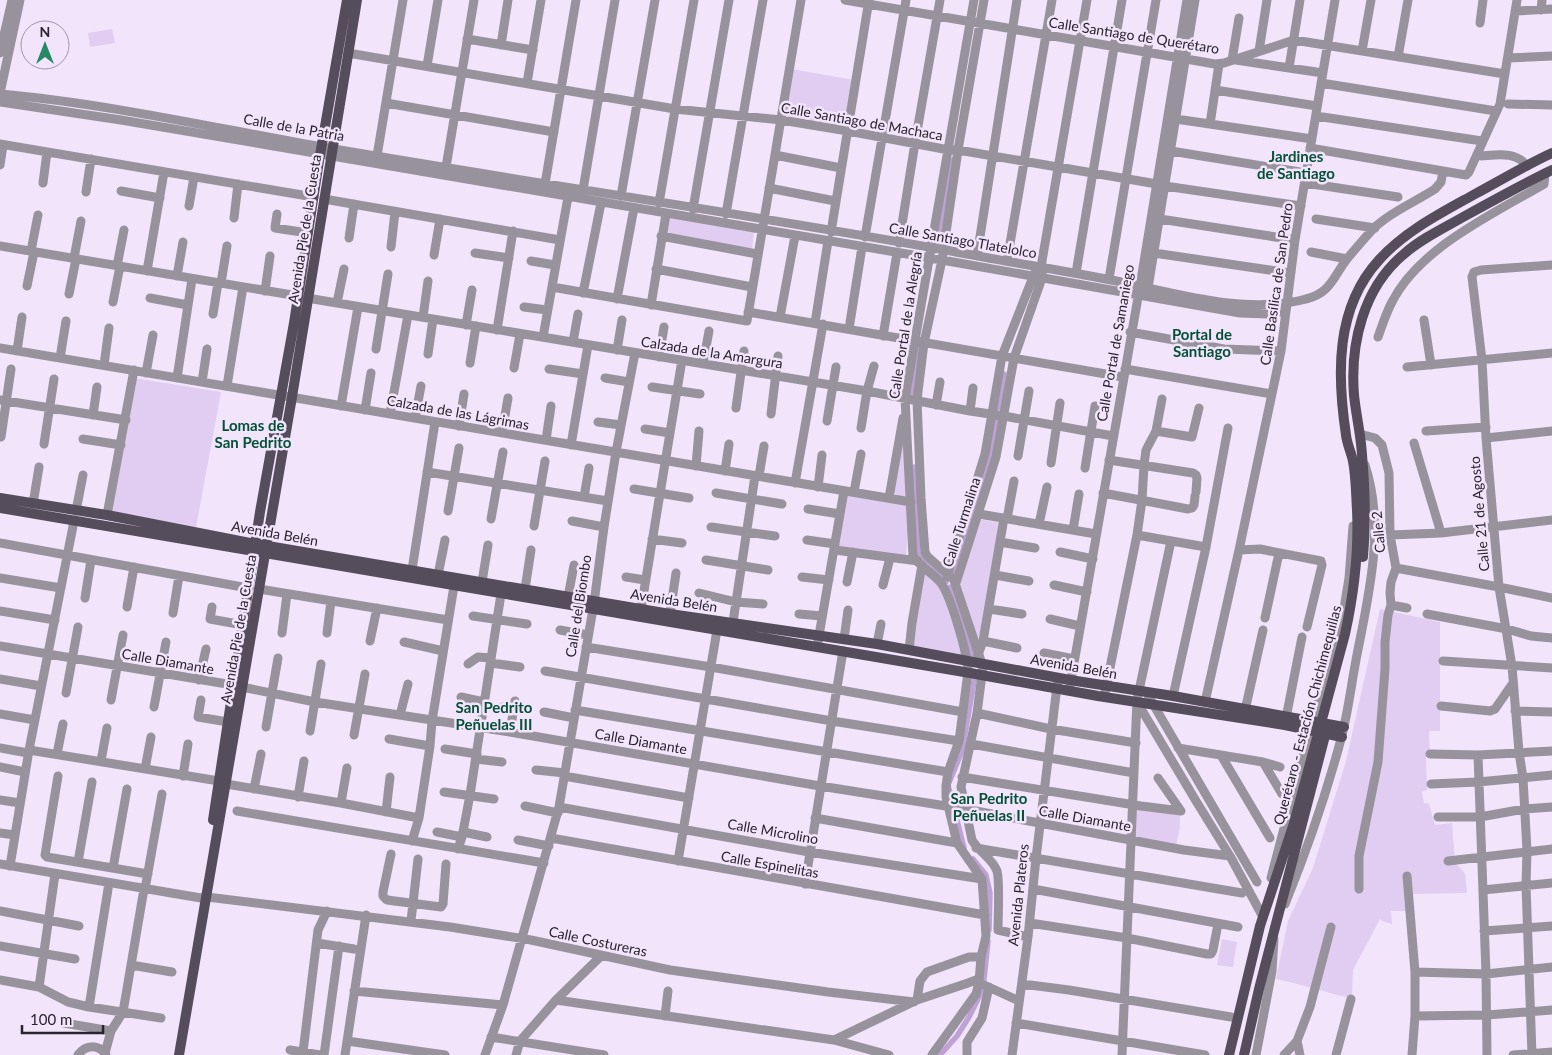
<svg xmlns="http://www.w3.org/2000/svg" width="1552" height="1055" viewBox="0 0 1552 1055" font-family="Lato,sans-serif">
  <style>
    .green { fill: #e1ccf2 }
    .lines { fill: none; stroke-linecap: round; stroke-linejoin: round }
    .canal { stroke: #bfa2d5; stroke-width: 5.5 }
    .minor { stroke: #98929c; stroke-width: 9 }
    .major { stroke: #554c5c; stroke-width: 10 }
    .labels { text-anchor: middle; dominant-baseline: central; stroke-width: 5; stroke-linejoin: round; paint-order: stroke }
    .street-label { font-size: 14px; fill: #29242d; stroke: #f1e4fb }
    .neighbourhood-label { font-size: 15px; font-weight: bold; fill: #055138; stroke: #f1e4fb }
  </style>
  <rect width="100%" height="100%" fill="#f1e4fb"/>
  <path class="green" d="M112 29 115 43 90 47 88 33Z
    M791 69 854 80 845 129 783 118Z
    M667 216 754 232 752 250 662 236Z
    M134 378 221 392 196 527 110 511Z
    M904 419 909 497 894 496Z
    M844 493 910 504 906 557 834 548Z
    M978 519 999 523 980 635 978 638 960 582Z
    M923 569 942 586 963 657 911 647Z
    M1380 609 1440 622V731H1429L1430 756 1426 757 1427 790 1422 792 1424 803 1429 804 1435 825 1452 823 1455 862 1465 874 1467 893 1412 894V911H1391L1392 924 1382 921 1380 919 1353 970 1352 998C1326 993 1302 984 1276 979L1288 921 1313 868 1346 761Z
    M1133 806 1180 812V827L1176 845 1132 837Z
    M1222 939 1237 942 1233 967 1217 965Z"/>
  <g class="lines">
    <path class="canal" d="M935 251 953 160
      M912 398 918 344
      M998 408 1004 374
      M915 467 918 553 946 582
      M953 576 990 454 996 419
      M950 587 974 661
      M964 848 948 785 962 751 975 676
      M973 859 986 875 990 893 989 930
      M940 1055 957 1036 969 1017 983 989 988 941"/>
    <path class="minor" d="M845 0 1215 64 1224 63 1294 40 1505 74
      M984 0 958 150 942 260 924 343 917 400 921 498 925 552 927 556 954 580 983 667 977 713 961 787 972 840C978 851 993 859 997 871 1000 881 998 917 998 930L1028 937
      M1541 10 1542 0
      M1515 11 1552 9
      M1480 23 1483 0
      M467 39 533 50
      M501 45 508 0
      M1259 51 1267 0
      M1362 51 1371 0
      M0 53 12 0
      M348 53 675 109 781 120 848 131 949 150H958L1157 184
      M1398 57 1408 0
      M1508 58 1552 56
      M1232 60 1239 18
      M1236 60 1323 73
      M427 66 438 0
      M1289 68 1300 0
      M527 83 541 0
      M1321 83 1496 111
      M1215 90 1317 106
      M0 93 20 0
      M0 94C112 104 223 130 334 149 539 184 746 214 951 251 1002 261 1055 269 1106 279 1170 291 1242 316 1306 299 1331 293 1333 277 1347 259 1355 249 1364 239 1372 230 1389 213 1415 202 1435 189L1441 182 1443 171
      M0 102 121 120 942 260 1240 313 1267 314 1285 311
      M386 103 554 132
      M1508 104 1552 105
      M1316 116 1482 141
      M1176 119 1312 139
      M1210 124 1219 64
      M0 144 314 197
      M1310 148 1466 175 1469 172 1500 104 1517 0
      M1171 151 1306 173
      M775 155 841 168
      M377 156 403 0
      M1481 156C1497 155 1516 151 1527 166
      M0 165 3 145
      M445 173 474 0
      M43 183 47 152
      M1305 183 1398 197
      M545 184 576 0
      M1165 186 1301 206
      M769 188 835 201
      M583 190 615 0
      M121 191 160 198
      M86 192 91 159
      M621 196 655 0
      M324 199 560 240
      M659 203 694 0
      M189 206 194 177
      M693 209 729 0
      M277 214 275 228 308 233
      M726 214 763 0
      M234 218 238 184
      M1160 219 1295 240
      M1316 219 1375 228
      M831 232 869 0
      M661 236 757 254
      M865 237 906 0
      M349 238 354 204
      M899 243 915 143 940 0
      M0 246 298 296
      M391 247 395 212
      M31 251 38 215
      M1311 252 1347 259
      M475 253 509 258
      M1154 253 1290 273
      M434 255 440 219
      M977 256 1017 0
      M74 258 81 221
      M531 261 555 265
      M1007 261 1052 0
      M117 266 124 230
      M656 269 752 287
      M147 271 164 172
      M1076 273 1122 0
      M177 276 183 242
      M1109 279 1156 0
      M221 283 227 246
      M27 286 34 252
      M552 287 747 321 801 0
      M265 291 270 256
      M583 293 601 203
      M69 294 76 259
      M1147 294 1195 0
      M150 298 188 305
      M307 298 867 391 970 411 1004 416 1113 436
      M617 299 634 208
      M113 302 120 266
      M337 303 344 269
      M651 305 666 214
      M524 307 547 310
      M748 312 1123 377
      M213 314 218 283
      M423 317 428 281
      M780 317 795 236
      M1424 320 1431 365
      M815 323 828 241
      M466 325 472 290
      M849 329 862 247
      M497 330 513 231
      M1130 332 1224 349 1281 351
      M883 336 897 253
      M543 337 568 197
      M1378 337C1382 326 1386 313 1392 302 1419 248 1493 214 1544 184L1545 173
      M573 342 578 314
      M0 348 911 502
      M376 349 388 274
      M617 350 622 320
      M17 351 22 317
      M428 354 433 319
      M659 357 664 327
      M60 358 66 321
      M470 363 476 326
      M703 364 709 331
      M104 365 109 328
      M1407 367 1552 353
      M514 368 520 334
      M549 369 583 374
      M1125 369 1272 394
      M146 373 153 335
      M177 378 192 279
      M605 378 629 382
      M202 382 207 349
      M227 386 243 287
      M652 387 700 394
      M0 400 126 420
      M936 405 940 382
      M341 406 358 307
      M736 408 744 351
      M365 410 371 373
      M970 411 973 388
      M390 414 408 315
      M771 414 778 356
      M93 415 97 387
      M415 418 421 386
      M827 421 836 367
      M598 422 621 425
      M459 426 464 394
      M861 428 867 391 874 366
      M645 429 670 433
      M1156 431 1192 437 1199 408
      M1426 431 1486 427
      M502 433 508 398
      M1360 434 1375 438 1382 445 1389 473 1390 535 1396 568 1391 582 1390 593 1391 605 1407 608
      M1 437 11 369
      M1486 438 1552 431
      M83 439 121 445
      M546 440 551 406
      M1414 443 1441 533
      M44 444 54 379
      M571 445 588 345
      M1018 456 1029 391
      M1109 460 1193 473 1196 475 1197 478 1196 492
      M1051 463 1060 403
      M696 466 699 431
      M1085 468 1095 406
      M725 471 729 444
      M427 472 608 501
      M759 476 764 446
      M795 483 823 324
      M818 487 822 455
      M634 489 689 498
      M854 492 861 454
      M716 493 782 504
      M1103 493 1188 509 1192 508 1194 505 1195 496
      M584 497 589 468
      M889 498 903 418
      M33 504 39 467
      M808 509 840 514
      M76 511 83 475
      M448 511 459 448
      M979 514 1096 534
      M107 515 134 370
      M491 519 503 452
      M1007 519 1014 481
      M572 521 604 527
      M1039 524 1047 487
      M534 526 545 461
      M711 527 775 536
      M1073 530 1079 494
      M1137 535 1206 547
      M1390 535 1441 533 1552 520
      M652 539 682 543
      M807 540 835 544
      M1000 542 1035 548
      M0 543 248 588
      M835 550 918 561
      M1239 550 1260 549 1321 561 1322 565 1307 627
      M1060 552 1093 559
      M706 560 768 570
      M1396 568 1499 587 1552 598
      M412 570 435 422
      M438 575 445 540
      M995 575 1029 581
      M626 577 645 580
      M802 577 829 580
      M947 577 985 454 1002 356 1035 272
      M0 578 61 588
      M482 582 488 545
      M847 582 853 552
      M956 583 996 457 1014 358 1042 278V261L1087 0
      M883 585 890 558
      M1054 585 1087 592
      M259 589 448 620
      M525 589 531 550
      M699 593 736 602 763 604
      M568 597 574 565
      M85 598 91 560
      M127 607 134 567
      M212 607 210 619 243 625
      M641 609 682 360
      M989 609 1022 614
      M0 611 55 620
      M173 613 179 576
      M670 614 676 573
      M799 614 822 616
      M1427 614 1507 629 1531 636 1552 638
      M473 616 527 624
      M1265 618 1279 553
      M1050 619 1080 626
      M733 622 755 476
      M560 630 588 635
      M282 633 287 594
      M327 633 331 601
      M844 639 848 610
      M370 641 377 608
      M983 641 1017 648
      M404 642 443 651
      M877 644 881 624
      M0 646 227 684 315 702 510 732 820 786 965 809 1184 850 1230 856
      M586 647 711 667 963 712
      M817 647 844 491
      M909 650 912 623 922 565
      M1044 653 1074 659
      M978 655 983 641 1004 518
      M1443 661 1552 668
      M491 663 520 667
      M468 664 478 657 491 658
      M545 671 832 721 959 741
      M0 679 41 686
      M199 680 206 649
      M1070 686 1140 286 1187 0
      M1146 692 1257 882
      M66 693 78 627
      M1173 696 1206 547 1228 428
      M461 697 484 702
      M1104 697 1137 535 1142 500 1144 465 1146 450 1156 431 1162 399
      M111 700 123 635
      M201 700 198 717 228 722
      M1137 702 1196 801 1230 856 1263 917
      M1205 702 1239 550 1281 351 1295 240 1335 0
      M1441 706 1490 711 1495 709 1513 683
      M154 707 166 642
      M503 707 514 709
      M575 710 948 772
      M1515 711 1552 712
      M544 712 574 718
      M977 713 1051 729 1136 743
      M0 714 35 720
      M400 715 408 684
      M1244 715 1263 630
      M1285 723 1302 637
      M266 727 278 658
      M310 731 321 664
      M510 732 515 701
      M354 735 365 674
      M389 739 430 746
      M971 744 1134 773
      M0 748 28 753
      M1178 748 1263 762 1280 767
      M445 749 477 754
      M29 750 219 781
      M57 754 63 724
      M1430 754 1478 755 1552 751
      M1478 755 1486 974 1487 1055
      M1222 757 1270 838
      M476 759 502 762
      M101 761 107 728
      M1263 762 1282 794
      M0 767 25 772
      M145 769 151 737
      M536 770 565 773
      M58 776 45 855 47 857 148 874
      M183 776 188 744
      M564 776 689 798
      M962 777 1141 806 1181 811
      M1158 778 1181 811
      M226 784 341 803 419 818
      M1431 784 1478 782 1552 775
      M254 789 261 754
      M444 792 494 799
      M298 797 304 761
      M0 800 20 803
      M341 803 347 768
      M525 806 558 813
      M559 807 809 852 982 879
      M237 811 544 863
      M386 812 390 777
      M1438 817H1480L1524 809 1552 807
      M815 818 957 843
      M437 832 462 837
      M463 832 487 837
      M0 833 15 835
      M551 838 985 915
      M518 840 549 846
      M412 841 419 818 430 746 432 721 454 586
      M976 848 1242 893
      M458 849 462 837 470 795 501 594
      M391 854 383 892V896L387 900 441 907 443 904 446 864
      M678 861 717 630
      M1448 861 1552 849
      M78 862 92 782
      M0 864 201 898 207 897 450 927 531 940 670 970 828 992 914 1002
      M10 866 29 750 74 521
      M113 868 127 789
      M1407 876 1415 972V1016L1412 1055
      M1271 878 1312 721 1343 615 1349 578 1353 526
      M805 884 843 651
      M145 889 162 794
      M1033 889 1238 927
      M1359 889V856L1378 762 1385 669V642L1388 615 1391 605
      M1483 890 1552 883
      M1285 904C1307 850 1326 795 1341 739 1348 713 1351 686 1356 660 1368 597 1386 529 1365 465
      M0 911 79 926
      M411 921 418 859
      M1030 923 1127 938 1207 954H1211L1213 950 1218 924
      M1484 931 1552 926
      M317 943 354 949
      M0 946 75 959
      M131 965 172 972
      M1415 972 1486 974 1552 967
      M0 980 39 987 68 1002 89 1007 161 1018
      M1022 984 1069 990 1231 1017
      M984 985 1019 1001
      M39 987 55 874
      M354 991 503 1005
      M556 1000 834 1040 889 1055
      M917 1000 920 981 927 972 969 957H981
      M89 1007 109 883
      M665 1016 668 991
      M1415 1016 1487 1015 1552 1010
      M64 1023 111 1031
      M1016 1023 1205 1055
      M491 1037 604 1055
      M834 1040 917 1000 968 983 976 980 979 982
      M347 1041 445 1055
      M290 1050 320 1055
      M303 1052 318 930 327 911
      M105 1053 111 1031 123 1012 144 889
      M78 1055C86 1044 99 1044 106 1055
      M324 1055 339 946
      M345 1055 366 915
      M485 1055 503 1005 559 807 594 603 604 527 616 452 635 353
      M516 1055 520 1041 556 1000 601 956
      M932 1055 976 994 979 982 981 957 986 936 982 879 957 843 946 797V786L948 772 959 741 968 672C968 655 951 597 941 583 933 573 920 567 913 556L905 398 974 0
      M967 1055V1042L982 1018 989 987
      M1012 1055 1028 937 1036 858 1058 678
      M1122 1055 1137 700 1171 541
      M1256 1055 1272 971 1274 939
      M1284 1055 1297 1041
      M1300 1055 1297 1041 1310 1007 1331 927
      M1336 1055 1351 999
      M1513 1055 1552 1052
      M1532 1055 1526 885 1527 851 1523 778 1519 752 1512 666 1499 587 1486 438 1482 360 1472 277 1474 272 1481 270 1552 265"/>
    <path class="major" d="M0 498 107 515 250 543 670 614 877 644 1070 680 1173 696 1344 727
      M0 508 970 673 1098 696 1285 725 1342 737
      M1363 557C1366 524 1365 489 1362 455 1361 435 1356 415 1354 395 1350 344 1363 288 1404 254 1422 238 1444 228 1465 216 1494 200 1523 184 1552 170
      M213 820 260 512 294 323 319 161 347 0
      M179 1055 292 397 357 0
      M1229 1055 1260 926 1294 823 1345 634C1354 593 1359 552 1357 510 1356 494 1356 477 1353 461 1351 452 1347 444 1346 435 1337 375 1335 308 1379 260 1405 231 1441 213 1475 194 1501 180 1526 165 1552 153
      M1244 1055 1259 989 1327 728"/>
  </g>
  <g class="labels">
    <g class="street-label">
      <text transform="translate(1134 35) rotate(9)">Calle Santiago de Querétaro</text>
      <text transform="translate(862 121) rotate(10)">Calle Santiago de Machaca</text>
      <text transform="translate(294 127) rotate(10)">Calle de la Patria</text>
      <text transform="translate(304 229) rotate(-81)">Avenida Pie de la Cuesta</text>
      <text transform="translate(963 240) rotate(10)">Calle Santiago Tlatelolco</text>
      <text transform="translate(1276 284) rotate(-82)">Calle Basílica de San Pedro</text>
      <text transform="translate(905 325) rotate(-81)">Calle Portal de la Alegría</text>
      <text transform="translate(1115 343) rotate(-80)">Calle Portal de Samaniego</text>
      <text transform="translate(712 352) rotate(9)">Calzada de la Amargura</text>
      <text transform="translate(458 412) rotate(10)">Calzada de las Lágrimas</text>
      <text transform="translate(1479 514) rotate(-95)">Calle 21 de Agosto</text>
      <text transform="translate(961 522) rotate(-72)">Calle Turmalina</text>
      <text transform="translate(1378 532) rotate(-95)">Calle 2</text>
      <text transform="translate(275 533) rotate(10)">Avenida Belén</text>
      <text transform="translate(674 600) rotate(9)">Avenida Belén</text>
      <text transform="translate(578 606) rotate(-81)">Calle del Biombo</text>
      <text transform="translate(238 629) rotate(-80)">Avenida Pie de la Cuesta</text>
      <text transform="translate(168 661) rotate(10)">Calle Diamante</text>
      <text transform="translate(1074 666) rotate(10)">Avenida Belén</text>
      <text transform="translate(1307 715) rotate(-75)">Querétaro - Estación Chichimequillas</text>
      <text transform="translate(641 741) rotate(10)">Calle Diamante</text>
      <text transform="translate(1085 818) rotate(10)">Calle Diamante</text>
      <text transform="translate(773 831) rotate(10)">Calle Microlino</text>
      <text transform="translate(770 864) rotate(10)">Calle Espinelitas</text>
      <text transform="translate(1018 895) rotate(-84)">Avenida Plateros</text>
      <text transform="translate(598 941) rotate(12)">Calle Costureras</text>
    </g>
    <g class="neighbourhood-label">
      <text x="1296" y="156">Jardines<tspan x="1296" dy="17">de Santiago</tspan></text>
      <text x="1202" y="334">Portal de<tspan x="1202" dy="17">Santiago</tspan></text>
      <text x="253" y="425">Lomas de<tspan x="253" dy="17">San Pedrito</tspan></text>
      <text x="494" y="707">San Pedrito<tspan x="494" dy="17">Peñuelas III</tspan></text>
      <text x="989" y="798">San Pedrito<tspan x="989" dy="17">Peñuelas II</tspan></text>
    </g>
  </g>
  <g transform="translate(45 45)"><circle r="24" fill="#f1e4fb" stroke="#a197a9"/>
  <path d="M0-4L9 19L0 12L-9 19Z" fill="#248964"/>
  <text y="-8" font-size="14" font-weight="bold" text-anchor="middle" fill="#29242d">N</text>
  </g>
  <path d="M22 1025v8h81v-8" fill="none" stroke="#29242d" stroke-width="2.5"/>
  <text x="30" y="1025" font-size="15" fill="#29242d" stroke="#f1e4fb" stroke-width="4" paint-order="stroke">100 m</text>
</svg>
